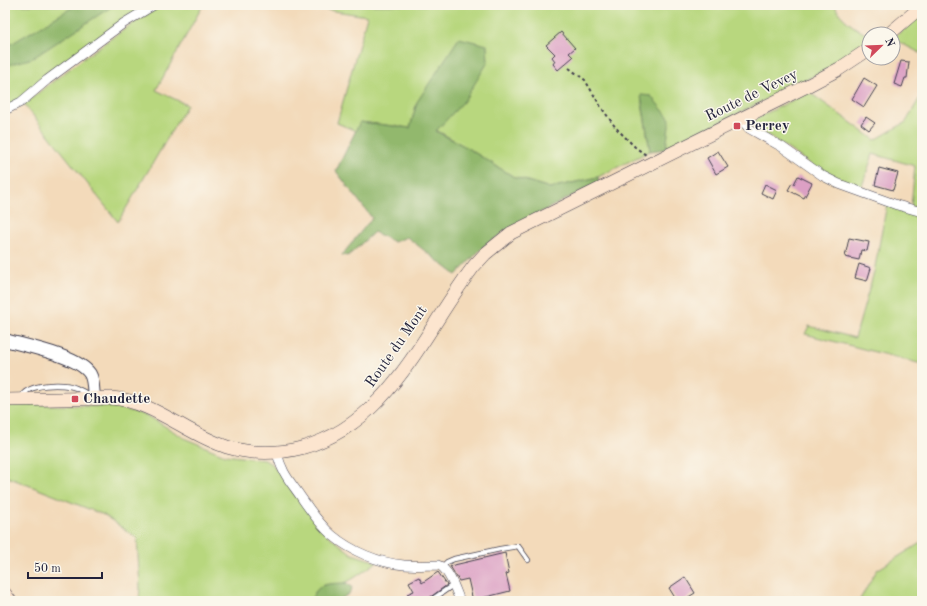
<svg xmlns="http://www.w3.org/2000/svg" width="927" height="606" viewBox="0 0 927 606" font-family="'Old Standard TT',serif">
  <style>
    .green { fill: #b8d77e; stroke: #6d7c5c }
    .forest { fill: #92b86d; stroke: #5a6d54 }
    .building { fill: #dca0c4 }
    .lines { fill: none; stroke-linecap: round; stroke-linejoin: round }
    .service-casing { stroke: #413e4e; stroke-width: 6 }
    .minor-casing { stroke: #413e4e; stroke-width: 10 }
    .tertiary-casing { stroke: #413e4e; stroke-width: 14 }
    .secondary-casing { stroke: #413e4e; stroke-width: 14 }
    .path { stroke: #413e4e; stroke-width: 2; stroke-dasharray: 3 3; stroke-linecap: butt }
    .service { stroke: #fff; stroke-width: 4.5 }
    .minor { stroke: #fff; stroke-width: 9 }
    .tertiary { stroke: #fff; stroke-width: 12 }
    .secondary { stroke: #fce5cf; stroke-width: 13 }
    .poi-dot { fill: #d1495b; stroke: #fbf7ec; stroke-width: 1.5 }
    .labels { text-anchor: middle; dominant-baseline: central; stroke-width: 3; stroke-linejoin: round; paint-order: stroke }
    .street-label { font-size: 15px; fill: #22223b; stroke: #fbf7ec }
    .poi-label { font-size: 15px; font-weight: bold; fill: #22223b; stroke: #fbf7ec; text-anchor: start }
  </style>
  <rect width="100%" height="100%" fill="#fbf7ec"/>
  <filter id="ink" filterUnits="userSpaceOnUse"><feTurbulence type="fractalNoise" baseFrequency=".025" numOctaves="2"/><feDisplacementMap in="SourceGraphic" scale="8" xChannelSelector="R" yChannelSelector="G"/><feConvolveMatrix kernelMatrix="1 2 1 2 8 2 1 2 1" color-interpolation-filters="sRGB"/></filter>
  <filter id="wash" filterUnits="userSpaceOnUse"><feTurbulence type="fractalNoise" baseFrequency=".012" numOctaves="4" result="noise"/><feDisplacementMap in="SourceGraphic" scale="16" xChannelSelector="R" yChannelSelector="G"/><feGaussianBlur stdDeviation="0.9" result="paint"/><feColorMatrix in="noise" values="0 0 0 0 0 0 0 0 0 0 0 0 0 0 0 0 0 1.4 0 .05"/><feComposite in="paint" operator="in"/></filter>
  <g filter="url(#wash)">
    <rect width="100%" height="100%" fill="#f3daba"/>
    <path class="green" d="M5 5H148L19 100 5 107Z
      M162 5H203L156 90 187 105 118 222 24 104C69 69 113 35 162 5Z
      M295 5H835C839 19 857 29 869 36V42L832 67 666 149 641 96 650 151 598 177 550 188 514 177 464 146 436 130 464 101 417 102 410 128 360 122 356 131 337 123 367 16Z
      M922 11V54L893 39Z
      M809 92 875 140 906 122 922 94V210L911 206 915 166 873 154 861 189 831 178 751 124 753 120Z
      M887 204 922 215V364L805 334 809 326 855 338 874 272Z
      M21 404 117 407 148 416 186 439 225 455 265 460 274 466 299 500 329 536 352 554 377 562C369 567 352 581 344 583 328 587 319 579 311 601H139L140 587 137 538 104 515 5 476V405Z
      M922 542V601H859L877 570Z"/>
    <path class="forest" d="M76 5H114L33 58 5 66V39L11 44Z
      M459 38 487 45 488 62 464 101 436 131 464 146 514 177 550 188 598 177 599 182 512 227 484 246 456 275 407 237 394 242 374 232 348 256 342 255 372 218 336 171 360 122 410 128 417 102Z
      M641 95 651 96 670 119 666 149 650 151Z
      M345 583 350 585 352 588 350 593 338 601H311C318 582 327 584 345 583Z"/>
    <g id="blocks">
      <path class="building" d="M561 32 575 48 569 53 573 57 558 70 553 64 555 61 552 57 555 54 546 45Z
        M901 61 909 62 907 78H905L902 87 894 84Z
        M864 78 877 86 864 107 852 99Z
        M866 117 875 123 869 130 861 124Z
        M718 151 728 167 716 174 707 158Z
        M879 168 898 173 893 190 875 185Z
        M798 176 812 183 804 198 788 190 792 183 794 184Z
        M765 184 777 190 773 199 761 193Z
        M849 238 869 242 867 251 861 250 859 260 845 257Z
        M859 264 871 268 867 281 855 278Z
        M505 553 509 573 506 574 510 591 482 598 483 601H473L468 579 459 581 450 566Z
        M438 572 447 585 425 601H410L407 594 414 591 409 582 419 577 422 583Z
        M685 577 695 593 682 601H677L669 588Z"/>
    </g>
  </g>
  <g filter="url(#ink)">
    <use href="#blocks" fill-opacity="0" stroke="#413e4e" stroke-width="1"/>
    <g class="lines">
      <defs>
        <path id="service" d="M21 398C26 383 64 383 76 388 80 390 84 392 87 394
          M443 566 447 562 454 559 500 549 518 546 528 560
          M430 601 453 585"/>
        <path id="minor" d="M5 110 21 102 47 80 124 23 154 5
          M740 119 750 129 782 147 823 176 839 184 897 205 922 212
          M277 452C281 472 290 481 301 497 310 510 320 525 332 535 351 551 379 563 404 565 415 566 427 565 438 565 449 568 456 591 460 601"/>
        <path id="tertiary" d="M5 340C26 346 79 356 90 374 94 381 93 391 94 398"/>
        <path id="secondary" d="M889 34 922 6
          M5 400 111 398C154 401 186 434 227 447 251 454 277 454 301 448 390 424 423 332 474 266L485 254 511 233 803 88 839 69 869 49
          M5 594 10 601"/>
      </defs>
      <use href="#service" class="service-casing"/>
      <use href="#minor" class="minor-casing"/>
      <use href="#tertiary" class="tertiary-casing"/>
      <use href="#secondary" class="secondary-casing"/>
      <path class="path" d="M569 68 585 80 601 107 616 128 635 147 646 155"/>
      <use href="#service" class="service"/>
      <use href="#minor" class="minor"/>
      <use href="#tertiary" class="tertiary"/>
      <use href="#secondary" class="secondary"/>
    </g>
  </g>
  <g class="poi-dot">
    <rect x="733" y="122" width="8" height="8" rx="2"/>
    <rect x="71" y="395" width="8" height="8" rx="2"/>
  </g>
  <g class="labels">
    <g class="street-label">
      <text transform="translate(752 96) rotate(-26)">Route de Vevey</text>
      <text transform="translate(397 347) rotate(-55)">Route du Mont</text>
    </g>
    <g class="poi-label">
      <text x="745" y="126">Perrey</text>
      <text x="83" y="399">Chaudette</text>
    </g>
  </g>
  <rect width="927" height="606" fill="none" stroke="#fbf7ec" stroke-width="20"/>
  <g transform="translate(881 46) rotate(67)"><circle r="19" fill="#fbf7ec" stroke="#a4a2a5"/>
  <path d="M0-3L7 15L0 10L-7 15Z" fill="#d1495b"/>
  <text y="-6" font-size="11" font-weight="bold" text-anchor="middle" fill="#22223b">N</text>
  </g>
  <path d="M28 572v6h74v-6" fill="none" stroke="#22223b" stroke-width="2"/>
  <text x="34" y="572" font-size="12" fill="#22223b" stroke="#fbf7ec" stroke-width="3" paint-order="stroke">50 m</text>
</svg>
